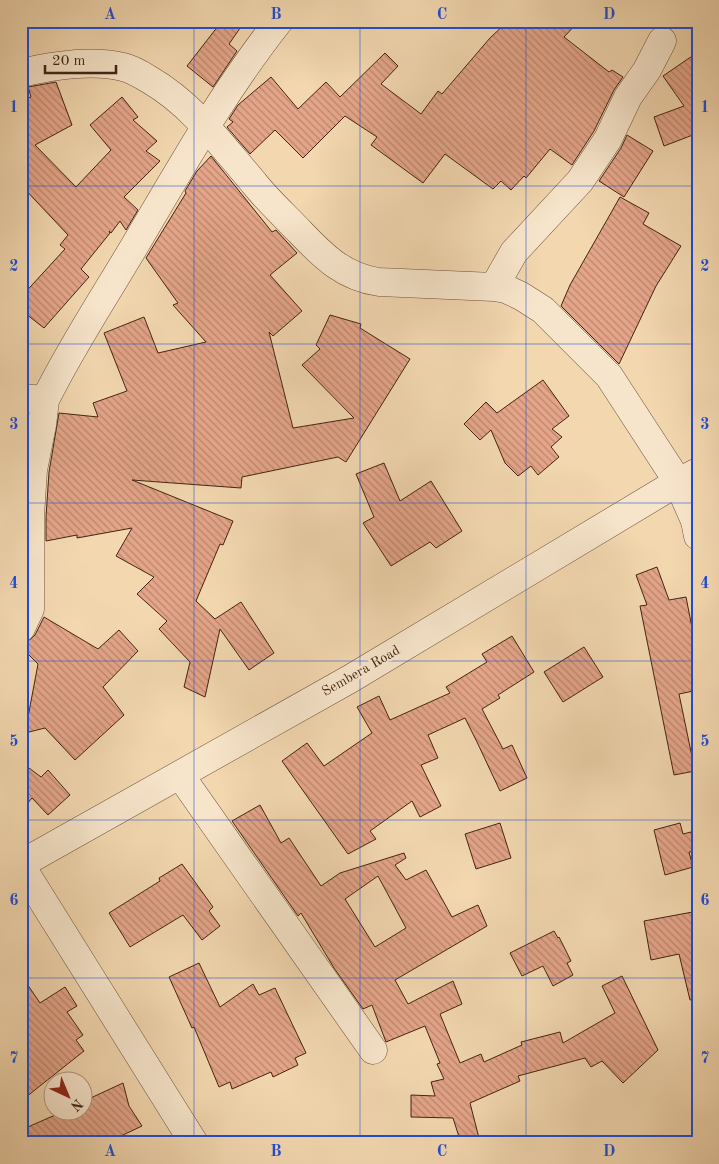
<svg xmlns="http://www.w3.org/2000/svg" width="719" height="1164" viewBox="0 0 719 1164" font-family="'Old Standard TT',serif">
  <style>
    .building { fill: url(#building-back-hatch); stroke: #452314; fill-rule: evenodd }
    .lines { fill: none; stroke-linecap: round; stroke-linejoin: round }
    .minor-casing { stroke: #70503b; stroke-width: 29 }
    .minor { stroke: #f7e5cb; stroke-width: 28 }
    .grid { fill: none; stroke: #1d4ed8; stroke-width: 1; stroke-opacity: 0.55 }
    .labels { text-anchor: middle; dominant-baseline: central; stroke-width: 4.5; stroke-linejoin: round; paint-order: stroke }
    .street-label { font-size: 14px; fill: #452314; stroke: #f7e5cb }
    .neatline { fill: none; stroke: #1d4ed8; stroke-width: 2 }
    .grid-label { font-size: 16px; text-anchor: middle; font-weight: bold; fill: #1d4ed8 }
  </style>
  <defs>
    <pattern id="building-back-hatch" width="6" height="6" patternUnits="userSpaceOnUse" patternTransform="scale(1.25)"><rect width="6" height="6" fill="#e4a589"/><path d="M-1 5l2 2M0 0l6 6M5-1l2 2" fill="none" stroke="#bb866f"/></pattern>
  </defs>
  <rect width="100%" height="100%" fill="#f2d7af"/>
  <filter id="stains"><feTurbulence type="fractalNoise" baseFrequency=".004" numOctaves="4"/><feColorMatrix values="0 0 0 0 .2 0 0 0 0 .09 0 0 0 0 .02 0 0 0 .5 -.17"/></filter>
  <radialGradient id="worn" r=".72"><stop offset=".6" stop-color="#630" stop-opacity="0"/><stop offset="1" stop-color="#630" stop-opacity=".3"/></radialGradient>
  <path class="building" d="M222 21H245L229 44 237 51 213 87 187 66Z
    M508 21H579L564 37 609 72 612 70 623 77 614 90 594 131 572 165 550 149 526 178 524 176 511 190 501 181 493 189 445 154 423 183 371 145 377 137 345 116 303 158 275 130 250 154 227 127 233 122 229 119 238 105 271 77 298 109 326 82 340 97 385 53 398 66 381 84 421 114 438 91 442 94 490 38Z
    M698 52V133L664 146 654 117 684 106 663 76Z
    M56 82 72 125 35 145 76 187 111 150 90 125 122 97 138 117 133 120 157 141 146 151 160 161 124 197 138 210 126 230 120 221 111 233 109 231 110 233 81 269 89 277 44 328 21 310V297L65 249 60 245 68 235 21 185V182L28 176 21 152V100L31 97 28 87Z
    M627 135 653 151 624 197 599 181 621 148Z
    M211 156 272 232 276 230 297 253 270 275 302 311 273 336 269 332 293 428 354 418 302 365 320 349 316 345 330 315 361 324 360 328 410 359 346 462 338 457 242 477 241 488 132 480 233 521 223 545 220 544 196 601 215 619 241 602 274 653 249 670 220 629 205 697 184 687 190 662 159 629 167 621 137 594 154 577 116 556 132 528 77 538V535L46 541V517L49 472 59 413 98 417 93 403 127 391 104 333 144 317 158 353 206 342 173 305 178 303 146 258 186 193 185 191 197 171Z
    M620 197 649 213 643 224 681 246 656 286 619 364 561 306 570 285Z
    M543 380 569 416 552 429 562 437 551 447 559 457 538 475 531 466 518 476 505 463 491 430 480 440 464 424 486 402 497 413Z
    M384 463 400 501 431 481 462 531 436 548 430 542 391 566 363 523 374 517 356 474Z
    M657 567 669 600 686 597 698 658V690L679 694 695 771 674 775 640 606 647 605 636 575Z
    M44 617 98 649 119 630 138 651 103 687 124 715 75 760 45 728 25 733 38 664 24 650 27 642 35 635Z
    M512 636 534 672 498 695 500 698 482 709 503 749 512 745 527 778 500 791 477 742 465 718 428 735 438 758 421 765 441 806 420 817 412 801 370 831 376 839 348 854 282 761 307 743 324 766 372 733 357 707 379 696 390 720 450 693 446 687 487 662 482 654Z
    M584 647 603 677 563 702 544 672Z
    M21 762 41 777 48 770 70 795 48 815 32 798 21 811Z
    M260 805 281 843 289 838 321 886 340 873 404 853 406 858 395 865 406 880 426 870 452 917 478 905 487 926 395 980 408 1004 453 981 462 1004 440 1014 460 1063 481 1054 484 1062 522 1045 521 1042 560 1032 563 1043 615 1013 602 986 622 976 658 1050 623 1083 602 1061 591 1067 585 1058 518 1076 520 1081 470 1103 479 1138 470 1143H461L453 1118 411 1117V1095L435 1096 431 1082 444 1079 437 1064 440 1063 425 1026 386 1042 372 1005 363 1009 334 968 301 913 298 916 232 821ZM378 876 406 928 375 947 345 899Z
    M500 823 511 858 476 869 465 834Z
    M680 823 683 834 691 832 696 851 689 852 693 867 665 875 654 830Z
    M182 864 213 907 209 911 220 926 202 940 183 915 130 947 109 913 160 881 159 878Z
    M698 911V999L690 1000 679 954 651 960 644 921Z
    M554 931 558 938 559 937 571 961 567 963 573 975 553 986 543 966 522 976 510 953Z
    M199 963 220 1007 253 984 259 995 275 988 306 1053 295 1058 298 1065 273 1077 271 1072 232 1089 230 1082 219 1087 194 1027 192 1028 169 977Z
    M21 975 40 1003 65 987 77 1006 67 1012 83 1035 76 1040 84 1051 21 1101Z
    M123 1083 129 1106 142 1126 106 1143H21V1130L62 1112H82V1102Z"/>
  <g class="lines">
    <defs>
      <path id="minor" d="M21 73C51 66 92 59 123 67 132 69 142 75 150 80 193 105 222 146 254 183 268 201 285 216 301 233 324 257 344 277 379 282L494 287 506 289 521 296 543 310 609 376 678 482 695 521 698 536
        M494 287 514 252 580 181 608 139 628 97 647 70 662 41
        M21 398 45 400C73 343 109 290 141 235 184 162 226 88 279 21
        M21 628 30 609V516L33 470 42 425 45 400
        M180 775 373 1050
        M21 864 350 679 678 482 698 472
        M21 866 194 1143"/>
    </defs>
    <use href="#minor" class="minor-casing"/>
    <use href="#minor" class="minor"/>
  </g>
  <path class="grid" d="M194 21V1143M360 21V1143M526 21V1143M21 186H698M21 344H698M21 503H698M21 661H698M21 820H698M21 978H698"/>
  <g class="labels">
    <g class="street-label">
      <text transform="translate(361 671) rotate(-30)">Sembera Road</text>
    </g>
  </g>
  <rect width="719" height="1164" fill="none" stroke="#f2d7af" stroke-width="55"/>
  <g transform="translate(68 1096) rotate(136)"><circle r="24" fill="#f7e5cb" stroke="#b09782"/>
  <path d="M0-4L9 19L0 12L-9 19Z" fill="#8f2418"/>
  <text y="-8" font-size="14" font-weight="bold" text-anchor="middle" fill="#452314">N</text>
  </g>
  <path d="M45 65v8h71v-8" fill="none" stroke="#452314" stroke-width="2.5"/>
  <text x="52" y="65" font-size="15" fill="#452314" stroke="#f7e5cb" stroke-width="4" paint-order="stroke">20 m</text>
  <rect x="28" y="28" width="664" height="1108" class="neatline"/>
  <g class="grid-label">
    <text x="110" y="19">A</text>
    <text x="276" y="19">B</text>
    <text x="442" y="19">C</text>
    <text x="609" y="19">D</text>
    <text x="14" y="112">1</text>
    <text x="705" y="112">1</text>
    <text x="14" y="271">2</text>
    <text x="705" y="271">2</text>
    <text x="14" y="429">3</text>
    <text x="705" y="429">3</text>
    <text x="14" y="588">4</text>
    <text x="705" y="588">4</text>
    <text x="14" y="746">5</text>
    <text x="705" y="746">5</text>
    <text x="14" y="905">6</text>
    <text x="705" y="905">6</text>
    <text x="14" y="1063">7</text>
    <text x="705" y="1063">7</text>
    <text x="110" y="1156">A</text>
    <text x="276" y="1156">B</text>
    <text x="442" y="1156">C</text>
    <text x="609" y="1156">D</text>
  </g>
  <rect width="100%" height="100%" filter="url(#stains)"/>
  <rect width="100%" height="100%" fill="url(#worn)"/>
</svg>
